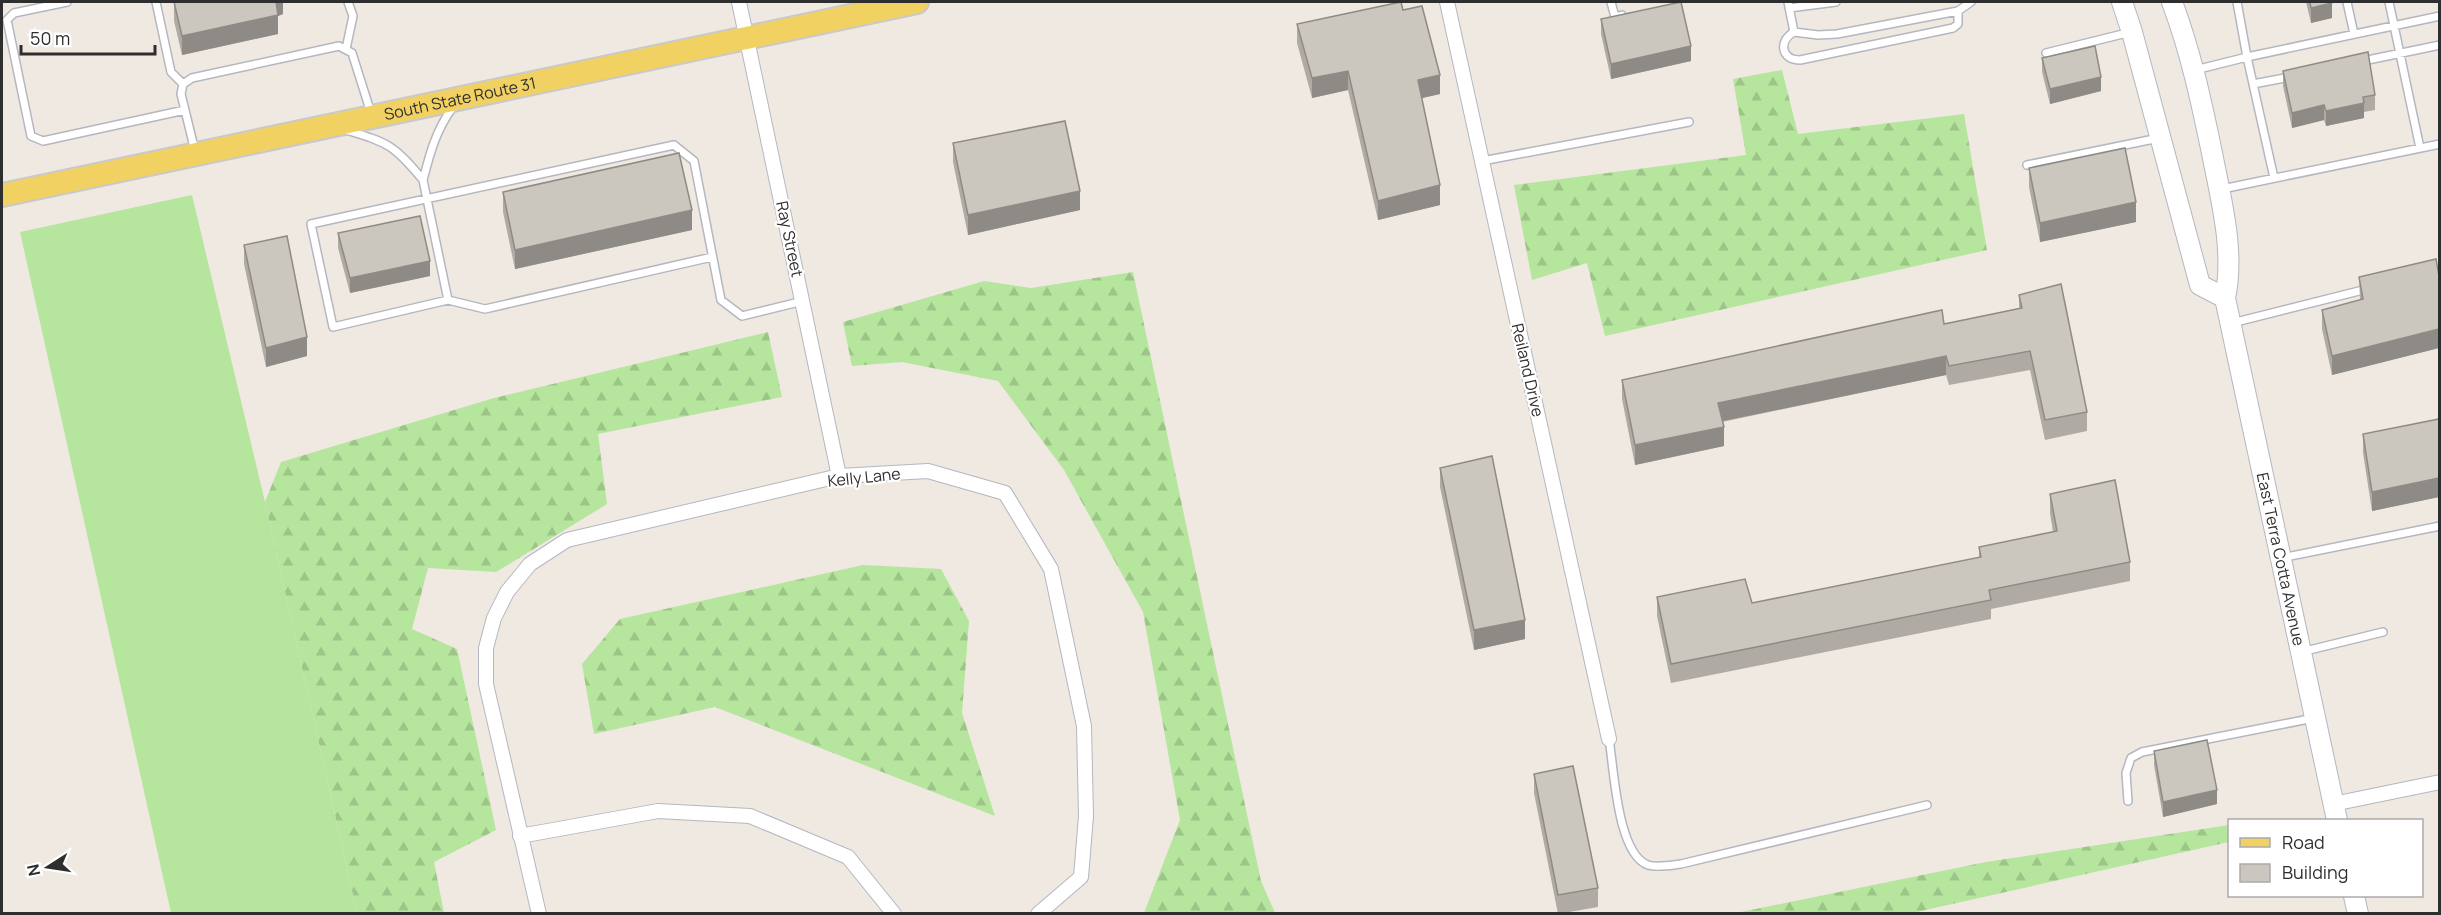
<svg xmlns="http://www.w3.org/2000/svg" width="2441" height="915" viewBox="0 0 2441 915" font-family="Manrope,sans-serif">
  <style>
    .grass { fill: #b6e59e }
    .forest { fill: url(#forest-firs) }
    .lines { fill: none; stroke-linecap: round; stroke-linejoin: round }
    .service-casing { stroke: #b4b7c1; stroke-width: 10 }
    .minor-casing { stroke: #b4b7c1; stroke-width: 16 }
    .secondary-casing { stroke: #b4b7c1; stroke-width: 22 }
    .primary-casing { stroke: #c9c9c9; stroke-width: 26 }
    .service { stroke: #fff; stroke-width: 7 }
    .minor { stroke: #fff; stroke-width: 14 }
    .secondary { stroke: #fff; stroke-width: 20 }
    .primary { stroke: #f2d163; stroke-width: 22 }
    .wall { fill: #afaba4 }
    .shaded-wall { fill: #8e8b86 }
    .building { fill: #cbc7bf; stroke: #8e8b86; stroke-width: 1.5 }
    .labels { text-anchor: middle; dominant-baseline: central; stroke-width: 4.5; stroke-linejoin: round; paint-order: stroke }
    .street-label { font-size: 16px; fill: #2e2e2e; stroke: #fff }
  </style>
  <defs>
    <pattern id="forest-firs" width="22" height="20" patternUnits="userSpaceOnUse" patternTransform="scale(1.5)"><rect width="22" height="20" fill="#b6e59e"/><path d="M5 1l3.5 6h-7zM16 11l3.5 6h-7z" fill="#9dc588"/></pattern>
  </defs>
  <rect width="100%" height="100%" fill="#efe9e1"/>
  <path class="grass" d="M192 195 265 502 357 913H171L20 232Z"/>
  <path class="forest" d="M1782 70 1798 134 1964 114 1987 250 1605 336 1587 263 1532 280 1514 185 1746 155 1733 79Z
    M1133 272 1261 881 1275 913H1144L1180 820 1143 612 1064 470 998 381 902 362 852 366 843 322 984 281 1031 288Z
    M768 332 782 397 598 434 607 504 496 572 428 568 412 629 457 649 496 830 434 862 444 913H357L265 502 281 462 494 398Z
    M863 565 941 569 969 621 962 713 995 816 715 707 594 734 582 664 620 619Z
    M2229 825V842L1912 913H1736L1986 862Z"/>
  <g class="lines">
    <defs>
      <path id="service" d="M67 2 14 13 7 20 31 136 43 141 185 110
        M156 2 171 72 183 84
        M1611 2 1615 17 1622 15
        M1788 2 1794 32
        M2347 2 2354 34
        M2389 2 2420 148
        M1789 8 1836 2
        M1958 11V24L1953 28 1800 60C1781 60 1778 41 1794 32L1818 35 1837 34 1958 11 1971 2
        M346 49 353 16 348 2
        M2046 53 2131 32
        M2363 61 2440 45
        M2195 70 2247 57 2237 2
        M2253 84 2290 77
        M346 130C389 143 394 145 423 180 430 153 436 130 453 107
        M195 151 181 94 183 84 192 78 339 46 352 53 371 113
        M1482 161 1689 122
        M2027 165 2159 138
        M2274 178 2247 57 2440 16
        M423 180 448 300 333 327 311 224 674 145 694 161 721 300 742 316 803 301
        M2222 189 2440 144
        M448 300 485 309 712 257
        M2232 323 2367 289
        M2281 558 2440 526
        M2301 652 2383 632
        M1609 739C1614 768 1617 854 1648 865 1657 868 1672 865 1681 864L1927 805
        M2128 801 2126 773 2131 758 2142 752 2314 718"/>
      <path id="minor" d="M739 2 839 476
        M1447 2 1609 739
        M2333 804 2440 782
        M520 836 658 811 750 816 848 857 894 914
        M539 914 486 684V648L494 618 507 592 530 564 567 540 839 476 928 471 1005 493 1051 569 1084 726 1086 816 1081 877 1038 914"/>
      <g id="secondary">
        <path d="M2122 2 2132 32 2200 285 2225 298"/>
        <path id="s1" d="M2172 2C2191 53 2201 100 2212 153 2221 200 2235 251 2225 298L2337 820"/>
        <path d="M2354 896 2358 914"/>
      </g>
      <g id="primary">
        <path id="s2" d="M2 195 917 2"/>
      </g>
    </defs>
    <use href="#service" class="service-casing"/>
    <use href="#minor" class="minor-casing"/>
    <use href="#secondary" class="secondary-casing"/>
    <use href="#primary" class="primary-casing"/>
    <use href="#service" class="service"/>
    <use href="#minor" class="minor"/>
    <use href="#secondary" class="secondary"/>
    <use href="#primary" class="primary"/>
  </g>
  <path class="wall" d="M174 2H283V14L278 16V34L182 55 174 21Z
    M2306 2H2332V18L2311 23Z
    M1403 10 1440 94 1422 98 1440 205 1378 220 1348 90 1312 98 1297 43V24Z
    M1601 19 1691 61 1611 79 1601 34Z
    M2042 58 2101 91 2050 104 2042 72Z
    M2283 71 2375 95V110L2364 112V118L2326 126 2324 120 2292 128 2283 86Z
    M953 143 1080 210 968 235 953 162Z
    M2029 168 2136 222 2040 242 2029 187Z
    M503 192 692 230 515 269 503 212Z
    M338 233 430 276 350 293 338 248Z
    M244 245 307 356 266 367 244 264Z
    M2439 276V348L2332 375 2322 329V310L2360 300 2359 277Z
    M2019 295 2087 412V431L2045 440 2030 370 1949 385 1946 375 1722 422 1724 446 1635 465 1622 399V380L1944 324 2019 308Z
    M2439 419V497L2372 511 2363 453V434Z
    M1440 468 1525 639 1474 650 1440 487Z
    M2050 494 2130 562V581L1991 609V619L1671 683 1657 616V597L1752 603 1979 558V547L2053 532 2050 513Z
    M2154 751 2217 804 2163 817 2154 765Z
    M1534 774 1598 888V907L1558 914 1534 793Z"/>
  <path class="shaded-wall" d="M275 2H283V14L278 16V34L182 55V36Z
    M2332 3V18L2311 23V8Z
    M1691 46V61L1611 79V64Z
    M1348 71V90L1312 98V78Z
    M1440 75V94L1418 99V80Z
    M2101 77V91L2050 104V89Z
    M2364 103V118L2326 126V111Z
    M2324 105V120L2292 128V113Z
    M1440 185V205L1378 220V201Z
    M1080 191V210L968 235V215Z
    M2136 202V222L2040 242V223Z
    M692 210V230L515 269V250Z
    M430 261V276L350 293V278Z
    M2439 329V348L2332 375V356Z
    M307 337V356L266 367V348Z
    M1946 356V375L1718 422V403Z
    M1724 427V446L1635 465V445Z
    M2439 478V497L2372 511V492Z
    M1525 620V639L1474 650V630Z
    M2217 790V804L2163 817V802Z"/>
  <path class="building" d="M174 2H276L278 15 182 36Z
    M1401 2 1403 10 1422 6 1440 75 1418 80 1440 185 1378 201 1348 71 1312 78 1297 24Z
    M1681 2 1691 46 1611 64 1601 19Z
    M2310 2H2332V3L2311 8Z
    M2095 46 2101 77 2050 89 2042 58Z
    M2368 52 2375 95 2363 97 2364 103 2326 111 2324 105 2292 113 2283 71Z
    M1065 121 1080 191 968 215 953 143Z
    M2125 148 2136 202 2040 223 2029 168Z
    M679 153 692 210 515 250 503 192Z
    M420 216 430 261 350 278 338 233Z
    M287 236 307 337 266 348 244 245Z
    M2436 259 2439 276V329L2332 356 2322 310 2363 299 2359 277Z
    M2061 284 2087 412 2045 420 2030 351 1949 366 1946 356 1718 403 1724 427 1635 445 1622 380 1942 310 1944 324 2022 308 2019 295Z
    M2439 419V478L2372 492 2363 434Z
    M1492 456 1525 620 1474 630 1440 468Z
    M2115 480 2130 562 1989 590 1991 600 1671 664 1657 597 1745 579 1752 603 1981 557 1979 547 2057 531 2050 494Z
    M2207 740 2217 790 2163 802 2154 751Z
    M1573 766 1598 888 1558 895 1534 774Z"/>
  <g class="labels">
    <g class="street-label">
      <text stroke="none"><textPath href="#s2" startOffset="468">South State Route 31</textPath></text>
      <text transform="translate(790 239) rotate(78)">Ray Street</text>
      <text transform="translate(1528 370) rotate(77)">Reiland Drive</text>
      <text transform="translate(864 477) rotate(-6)">Kelly Lane</text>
      <text stroke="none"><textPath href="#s1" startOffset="570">East Terra Cotta Avenue</textPath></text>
    </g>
  </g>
  <rect width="2441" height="915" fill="none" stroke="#2e2e2e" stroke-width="6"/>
  <rect x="2228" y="819" width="195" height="78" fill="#ffffff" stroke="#ababab" stroke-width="1.5"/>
  <rect x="2240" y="838" width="30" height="9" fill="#f2d163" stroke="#ababab" stroke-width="1.5"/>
  <text x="2282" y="849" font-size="18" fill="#2e2e2e">Road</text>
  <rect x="2240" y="864" width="30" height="18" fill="#cbc7bf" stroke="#ababab" stroke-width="1.5"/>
  <text x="2282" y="879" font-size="18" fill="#2e2e2e">Building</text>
  <g transform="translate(48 867) rotate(258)" stroke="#ffffff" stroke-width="4.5" paint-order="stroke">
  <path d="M0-4.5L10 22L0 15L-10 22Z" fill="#2e2e2e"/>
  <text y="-9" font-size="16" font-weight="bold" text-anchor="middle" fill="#2e2e2e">N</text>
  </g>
  <path d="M21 45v9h134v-9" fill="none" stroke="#2e2e2e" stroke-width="3"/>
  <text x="30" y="45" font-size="18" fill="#2e2e2e" stroke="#ffffff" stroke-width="4.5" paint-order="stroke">50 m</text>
</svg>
